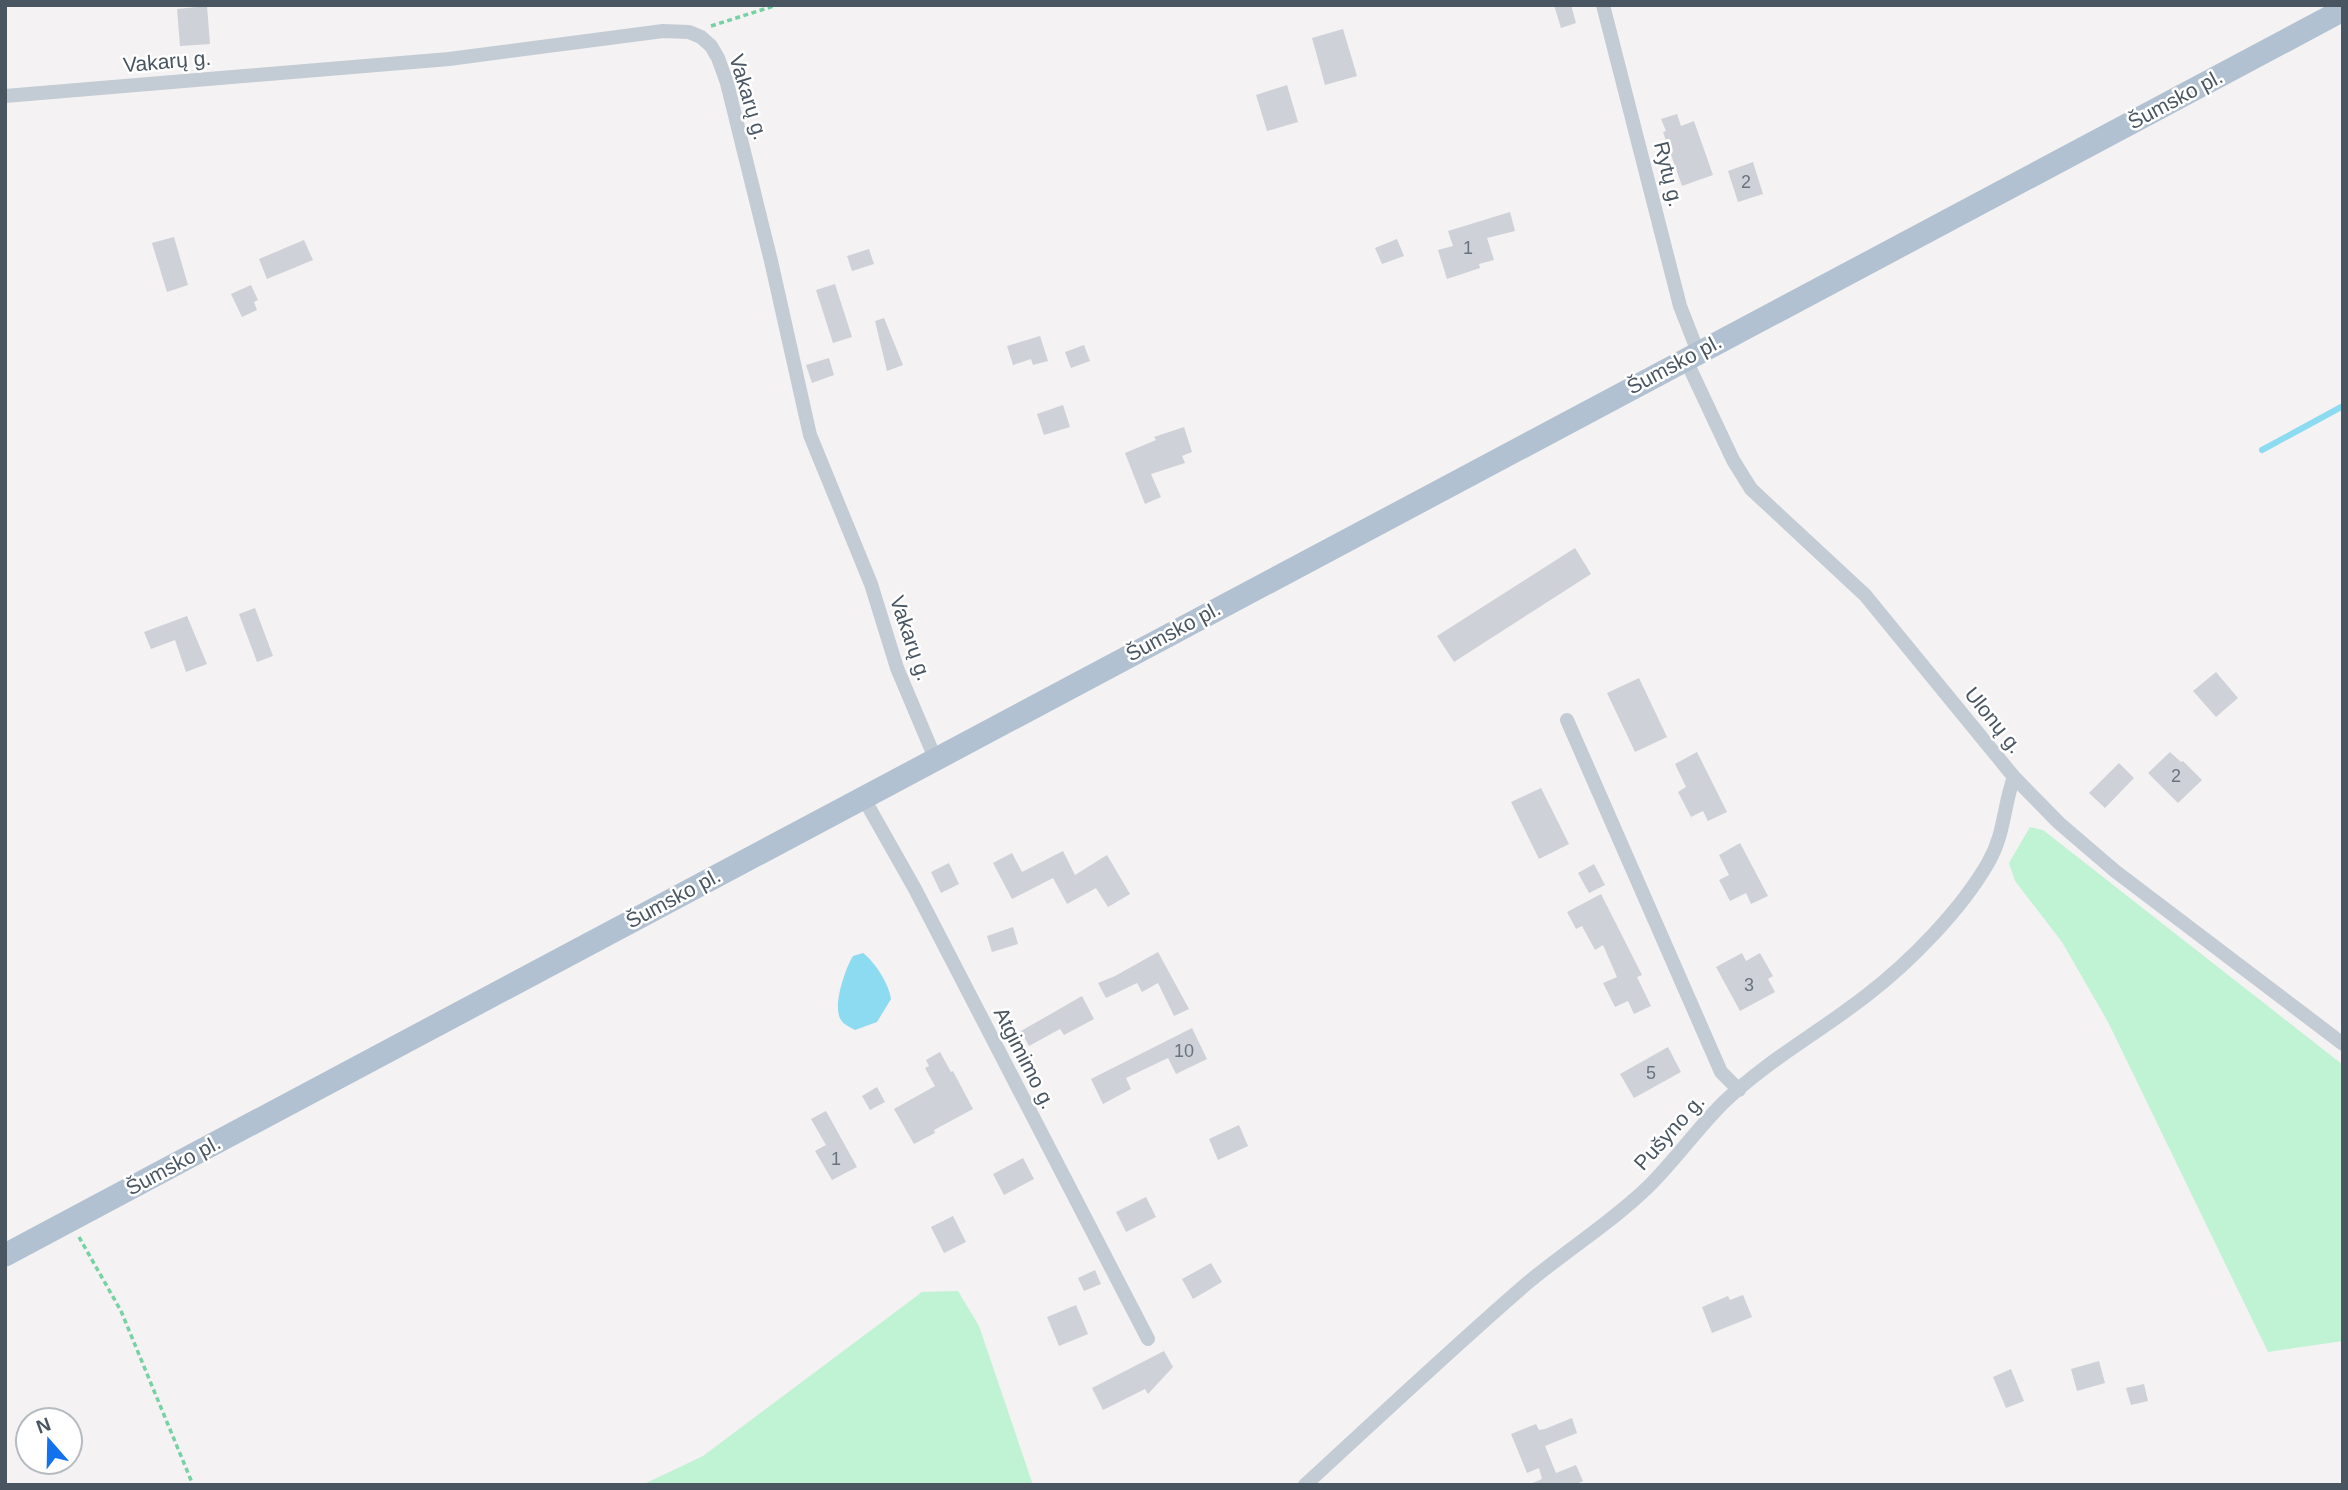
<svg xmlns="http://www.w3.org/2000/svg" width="2348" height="1490" viewBox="0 0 2348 1490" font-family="Arial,sans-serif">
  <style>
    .green { fill: #c0f2d4 }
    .water { fill: #8cdbf1 }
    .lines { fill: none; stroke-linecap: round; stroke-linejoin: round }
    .stream { stroke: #8cdbf1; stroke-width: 6 }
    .building { fill: #ced1d7 }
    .path { stroke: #76d2a5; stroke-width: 3.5; stroke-dasharray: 5 3.5; stroke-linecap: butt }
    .street { stroke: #c3ccd4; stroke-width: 14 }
    .primary { stroke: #b1c1d1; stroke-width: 23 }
    .labels { text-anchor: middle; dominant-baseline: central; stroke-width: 5; stroke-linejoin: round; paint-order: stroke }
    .number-label { font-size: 18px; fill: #6a747e }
    .street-label { font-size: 21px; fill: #495561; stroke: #fff }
  </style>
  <rect width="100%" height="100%" fill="#f4f2f2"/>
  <path class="green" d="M2030 827 2043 830 2343 1065V1341L2268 1352 2108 1022 2062 942 2015 881 2009 863Z
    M958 1291 979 1326 1033 1485H642L703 1456 922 1292Z"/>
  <path class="water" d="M863 953C875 962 889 984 891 999L877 1022 855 1030C850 1027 844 1025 841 1020 832 1007 845 969 853 956Z"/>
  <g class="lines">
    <path class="stream" d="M2262 450 2343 406"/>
  </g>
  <path class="building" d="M1554 5H1571L1576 23 1561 28Z
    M207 6 210 44 180 46 177 9Z
    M1343 29 1357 76 1325 85 1312 38Z
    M1287 85 1298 122 1267 131 1256 95Z
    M1677 114 1681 126 1694 121 1713 175 1682 186 1663 132 1666 131 1661 119Z
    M1753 162 1763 194 1738 202 1728 171Z
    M1510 212 1515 231 1487 238 1494 260 1479 264 1480 268 1447 279 1438 250 1453 246 1448 231Z
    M174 237 188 285 167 292 152 243Z
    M1397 239 1404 256 1382 264 1375 248Z
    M304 240 313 260 267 279 259 259Z
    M869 249 874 264 852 271 847 256Z
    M835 284 852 337 833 343 816 290Z
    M251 285 258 300 254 302 257 310 242 317 231 294Z
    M884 318 903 365 887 371 875 321Z
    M1040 336 1048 361 1033 365 1031 359 1013 365 1007 346Z
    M1084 345 1090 361 1071 368 1065 352Z
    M829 358 834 375 812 383 806 365Z
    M1063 405 1070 427 1044 435 1037 414Z
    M1184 427 1192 452 1182 456 1185 463 1151 474 1161 497 1145 504 1125 453 1156 440 1154 437Z
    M1575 548 1591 574 1454 662 1437 636Z
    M255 608 273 656 257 662 239 614Z
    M187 616 207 664 186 672 175 640 151 649 144 632Z
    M2216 672 2238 698 2216 717 2193 691Z
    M1639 678 1667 737 1635 752 1607 693Z
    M1697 752 1727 812 1708 821 1703 811 1691 817 1678 792 1686 787 1675 764Z
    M2170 752 2181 762 2183 761 2202 780 2178 803 2148 773Z
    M2119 763 2134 778 2105 808 2089 793Z
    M1541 788 1569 844 1539 859 1511 802Z
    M1740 843 1768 896 1751 904 1746 893 1730 901 1719 880 1729 875 1719 855Z
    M1063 851 1075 875 1107 855 1130 894 1108 907 1096 888 1067 904 1053 878 1012 899 993 863 1012 853 1022 872Z
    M949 863 959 884 941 893 931 872Z
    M1594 864 1605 885 1589 893 1578 873Z
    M1601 894 1642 975 1637 977 1651 1006 1634 1014 1628 1001 1615 1007 1603 983 1617 977 1603 945 1595 950 1582 926 1576 929 1567 912Z
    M1013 927 1018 944 992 952 987 936Z
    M1158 952 1189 1009 1174 1016 1158 983 1142 992 1137 983 1106 998 1098 983 1115 976Z
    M1742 953 1746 961 1760 953 1773 976 1768 979 1775 992 1740 1011 1716 967Z
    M1082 996 1094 1019 1064 1035 1060 1029 1029 1046 1021 1031Z
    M1192 1028 1207 1059 1176 1074 1168 1058 1126 1078 1131 1089 1103 1104 1091 1079Z
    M1668 1047 1681 1072 1634 1098 1620 1074Z
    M940 1052 951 1072 953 1071 973 1109 934 1130 935 1133 914 1144 894 1109 935 1086 925 1068 929 1066 926 1060Z
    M877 1087 885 1102 870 1110 862 1096Z
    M826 1111 857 1167 832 1180 815 1151 826 1145 811 1119Z
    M1239 1125 1248 1146 1218 1160 1209 1139Z
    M1023 1158 1034 1179 1004 1195 993 1174Z
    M1146 1197 1156 1217 1126 1232 1116 1212Z
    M953 1216 966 1242 944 1253 931 1227Z
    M1211 1263 1222 1282 1193 1299 1182 1279Z
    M1095 1270 1101 1284 1084 1291 1078 1278Z
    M1743 1295 1752 1317 1712 1333 1702 1307 1728 1296 1730 1300Z
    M1076 1305 1088 1334 1059 1346 1047 1317Z
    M1164 1351 1173 1367 1148 1394 1145 1389 1103 1410 1092 1388Z
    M2099 1361 2105 1383 2077 1391 2071 1369Z
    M2011 1369 2024 1401 2006 1408 1993 1377Z
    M2144 1384 2148 1401 2131 1405 2126 1388Z
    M1572 1418 1577 1433 1545 1446 1556 1473 1576 1465 1583 1481 1575 1485H1528L1542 1479 1539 1468 1527 1473 1511 1434 1536 1424 1539 1430 1545 1429Z"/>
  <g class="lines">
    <path class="path" d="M711 26 777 5
      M79 1237 121 1311 193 1485"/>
    <path class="street" d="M1603 5 1680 306 1698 352
      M5 96 449 59 663 31 689 32 701 37 711 46 718 58 727 83 771 261 810 435 871 584 897 668 935 758
      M1685 358 1733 460 1751 489 1865 595 2014 777 2059 823 2115 871 2343 1044
      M1567 720 1721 1072 1739 1090
      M863 797 915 889 1148 1339
      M1305 1485C1378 1418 1450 1350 1525 1285 1565 1251 1611 1223 1649 1186 1675 1160 1697 1129 1723 1103 1766 1061 1820 1032 1867 995 1910 962 1961 910 1988 863 2005 834 2003 807 2014 777"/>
    <path class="primary" d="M5 1255 2343 10"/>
  </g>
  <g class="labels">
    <g class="number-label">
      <text x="1746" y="182">2</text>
      <text x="1468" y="248">1</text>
      <text x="2176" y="776">2</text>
      <text x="1749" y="985">3</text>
      <text x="1184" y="1051">10</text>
      <text x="1651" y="1073">5</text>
      <text x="836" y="1159">1</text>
    </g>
    <g class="street-label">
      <text transform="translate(167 61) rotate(-5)">Vakarų g.</text>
      <text transform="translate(749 97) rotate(73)">Vakarų g.</text>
      <text transform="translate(2175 99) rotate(-28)">Šumsko pl.</text>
      <text transform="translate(1669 174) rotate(76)">Rytų g.</text>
      <text transform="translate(1674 364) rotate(-28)">Šumsko pl.</text>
      <text transform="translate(1173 631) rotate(-28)">Šumsko pl.</text>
      <text transform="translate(911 638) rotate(71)">Vakarų g.</text>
      <text transform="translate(1994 720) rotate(51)">Ulonų g.</text>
      <text transform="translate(673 898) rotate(-28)">Šumsko pl.</text>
      <text transform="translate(1025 1058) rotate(63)">Atgimimo g.</text>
      <text transform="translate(1669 1132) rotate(-48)">Pušyno g.</text>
      <text transform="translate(173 1165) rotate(-28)">Šumsko pl.</text>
    </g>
  </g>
  <rect width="2348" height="1490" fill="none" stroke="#495561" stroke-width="14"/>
  <g transform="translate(49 1441) rotate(340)"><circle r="33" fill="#ffffff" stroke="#b6bbc0" stroke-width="2"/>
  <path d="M0-5L12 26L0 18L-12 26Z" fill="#1272ee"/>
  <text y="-10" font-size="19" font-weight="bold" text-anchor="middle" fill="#495561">N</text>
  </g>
</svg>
